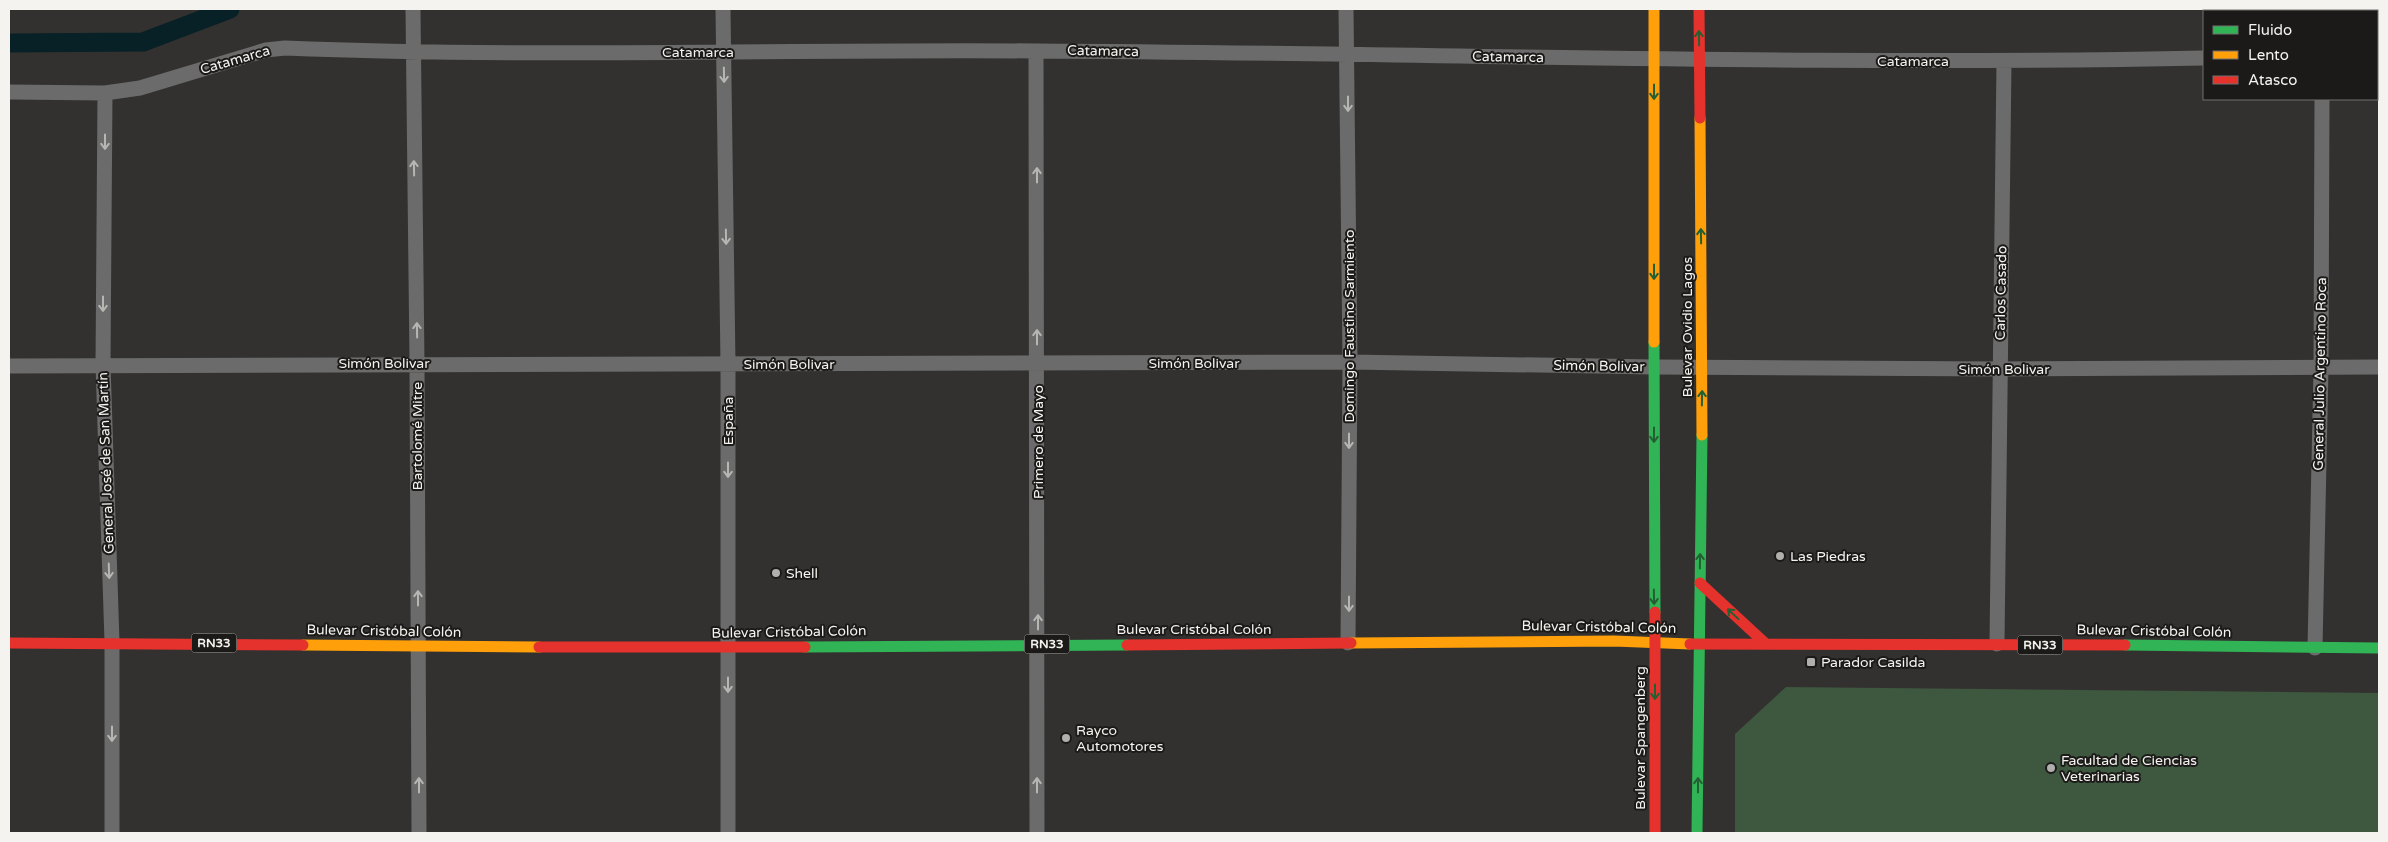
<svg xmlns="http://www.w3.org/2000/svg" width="2388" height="842" viewBox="0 0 2388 842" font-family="'Varela Round',sans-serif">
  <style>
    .green { fill: #3e573f }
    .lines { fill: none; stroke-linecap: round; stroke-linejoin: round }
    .canal { stroke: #072127; stroke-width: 19 }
    .street { stroke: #6a6b6a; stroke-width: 15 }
    .fast { stroke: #30b455; stroke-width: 11 }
    .slow { stroke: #ff9f0a; stroke-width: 11 }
    .jam { stroke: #e5322d; stroke-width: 11 }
    .oneway { stroke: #245f33 }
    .oneway2 { stroke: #b6b6b3 }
    .poi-dot { fill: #b0afac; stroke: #1b1a18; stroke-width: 2 }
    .labels { text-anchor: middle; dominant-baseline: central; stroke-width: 4; stroke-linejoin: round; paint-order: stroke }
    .shield { fill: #1b1a18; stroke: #b3b2ae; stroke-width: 1 }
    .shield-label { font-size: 12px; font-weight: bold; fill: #f4f3ef }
    .street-label { font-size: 14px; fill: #f4f3ef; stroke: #1b1a18 }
    .poi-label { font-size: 14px; fill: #f4f3ef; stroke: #1b1a18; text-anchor: start }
  </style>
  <rect width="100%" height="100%" fill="#33312f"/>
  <path class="green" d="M1786 687 2379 693V833H1735V734Z"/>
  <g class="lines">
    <path class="canal" d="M9 43 143 42 230 9"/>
    <path class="street" d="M413 9 417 363 419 833
      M723 9 728 364V833
      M1346 9 1350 362 1348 643
      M2319 9V11
      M1036 51 1037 833
      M2377 55H2379
      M9 92 105 93 140 88 266 50 285 48C536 58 787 49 1037 51 1426 53 1815 66 2204 58
      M105 93 103 364 112 642V833
      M9 366 1350 362 1654 367 2001 369 2379 367
      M1997 644 2004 62
      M2315 648 2321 368 2322 99"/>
    <path class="fast" d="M1654 342 1655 612
      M2125 645 2379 648
      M805 647 1127 645
      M1697 833 1702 435"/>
    <path class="slow" d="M1654 9V342
      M1700 118 1702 435
      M1351 643 1614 641 1690 644
      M303 645 539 647"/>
    <path class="jam" d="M1699 9 1700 118
      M1700 583 1766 644
      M1655 612V833
      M9 643 303 645
      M1690 644 2125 645
      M1127 645 1351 643
      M539 647H805"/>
  </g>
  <defs><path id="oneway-shaft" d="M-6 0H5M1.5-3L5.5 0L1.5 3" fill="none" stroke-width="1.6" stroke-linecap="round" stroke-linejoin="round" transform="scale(1.25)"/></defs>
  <g class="oneway">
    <use href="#oneway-shaft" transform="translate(1699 38) rotate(-91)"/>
    <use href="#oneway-shaft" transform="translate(1654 92) rotate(90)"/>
    <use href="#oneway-shaft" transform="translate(1701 236) rotate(-91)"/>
    <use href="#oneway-shaft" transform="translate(1654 272) rotate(90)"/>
    <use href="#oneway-shaft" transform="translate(1702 398) rotate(-89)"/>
    <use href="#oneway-shaft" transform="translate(1654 435) rotate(90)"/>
    <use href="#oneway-shaft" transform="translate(1700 561) rotate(-89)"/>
    <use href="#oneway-shaft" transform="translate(1654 597) rotate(89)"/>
    <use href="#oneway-shaft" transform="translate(1733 614) rotate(-137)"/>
    <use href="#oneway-shaft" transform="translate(1655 692) rotate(90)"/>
    <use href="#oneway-shaft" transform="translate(1698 785) rotate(-90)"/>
  </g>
  <g class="oneway2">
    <use href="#oneway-shaft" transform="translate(724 75) rotate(89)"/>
    <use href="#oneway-shaft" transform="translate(1348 104) rotate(90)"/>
    <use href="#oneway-shaft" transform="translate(105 142) rotate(90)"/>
    <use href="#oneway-shaft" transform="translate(414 168) rotate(-91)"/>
    <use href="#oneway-shaft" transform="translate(1037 175) rotate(-90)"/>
    <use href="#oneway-shaft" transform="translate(726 237) rotate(89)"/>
    <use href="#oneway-shaft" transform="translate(103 304) rotate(90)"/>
    <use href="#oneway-shaft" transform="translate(417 330) rotate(-91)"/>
    <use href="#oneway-shaft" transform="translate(1037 337) rotate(-90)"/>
    <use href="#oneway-shaft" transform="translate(1349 441) rotate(90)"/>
    <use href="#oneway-shaft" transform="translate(728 470) rotate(90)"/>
    <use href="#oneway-shaft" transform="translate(109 571) rotate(88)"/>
    <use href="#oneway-shaft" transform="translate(418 598) rotate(-90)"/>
    <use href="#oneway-shaft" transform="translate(1349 604) rotate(90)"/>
    <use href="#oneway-shaft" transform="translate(1038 622) rotate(-90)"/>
    <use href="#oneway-shaft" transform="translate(728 685) rotate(90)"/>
    <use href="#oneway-shaft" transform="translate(112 734) rotate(90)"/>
    <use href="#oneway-shaft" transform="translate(419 785) rotate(-90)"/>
    <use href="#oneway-shaft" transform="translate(1037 785) rotate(-90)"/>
  </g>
  <g class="poi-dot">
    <circle cx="1780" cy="556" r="5"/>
    <circle cx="776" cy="573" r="5"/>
    <rect x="1806" y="657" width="10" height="10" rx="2.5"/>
    <circle cx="1066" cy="738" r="5"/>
    <circle cx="2051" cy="768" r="5"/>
  </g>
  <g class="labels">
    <g class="shield">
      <rect x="191.5" y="633.5" width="45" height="19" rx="4"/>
      <rect x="1024.5" y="634.5" width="45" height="19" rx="4"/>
      <rect x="2017.5" y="635.5" width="45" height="19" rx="4"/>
    </g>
    <g class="shield-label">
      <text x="214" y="643">RN33</text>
      <text x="1047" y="644">RN33</text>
      <text x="2040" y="645">RN33</text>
    </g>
    <g class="street-label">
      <text transform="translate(1103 51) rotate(1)">Catamarca</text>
      <text x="698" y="52">Catamarca</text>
      <text transform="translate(1508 57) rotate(1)">Catamarca</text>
      <text transform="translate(235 60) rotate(-16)">Catamarca</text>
      <text x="1913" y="61">Catamarca</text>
      <text transform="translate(2001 293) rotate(-89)">Carlos Casado</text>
      <text transform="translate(1349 326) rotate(-90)">Domingo Faustino Sarmiento</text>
      <text transform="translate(1687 327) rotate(-90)">Bulevar Ovidio Lagos</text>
      <text x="384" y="363">Simón Bolivar</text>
      <text x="1194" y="363">Simón Bolivar</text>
      <text x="789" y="364">Simón Bolivar</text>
      <text transform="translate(1599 366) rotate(1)">Simón Bolivar</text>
      <text x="2004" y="369">Simón Bolivar</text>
      <text transform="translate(2320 374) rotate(-89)">General Julio Argentino Roca</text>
      <text transform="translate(728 421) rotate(-90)">España</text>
      <text transform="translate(417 436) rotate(-90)">Bartolomé Mitre</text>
      <text transform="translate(1038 442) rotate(-90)">Primero de Mayo</text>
      <text transform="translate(106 463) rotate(-92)">General José de San Martín</text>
      <text transform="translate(1599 627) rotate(1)">Bulevar Cristóbal Colón</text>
      <text x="1194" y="629">Bulevar Cristóbal Colón</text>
      <text transform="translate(384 631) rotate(1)">Bulevar Cristóbal Colón</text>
      <text transform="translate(2154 631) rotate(1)">Bulevar Cristóbal Colón</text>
      <text transform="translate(789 632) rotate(-1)">Bulevar Cristóbal Colón</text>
      <text transform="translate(1640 738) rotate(-90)">Bulevar Spangenberg</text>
    </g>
    <g class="poi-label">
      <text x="1790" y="556">Las Piedras</text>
      <text x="786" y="573">Shell</text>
      <text x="1821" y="662">Parador Casilda</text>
      <text x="1076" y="730">Rayco<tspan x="1076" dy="16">Automotores</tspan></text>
      <text x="2061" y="760">Facultad de Ciencias<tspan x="2061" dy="16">Veterinarias</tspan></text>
    </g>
  </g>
  <rect width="2388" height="842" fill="none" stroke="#f4f3ef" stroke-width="20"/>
  <rect x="2203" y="10" width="175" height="90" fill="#1b1a18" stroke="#72716e"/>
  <rect x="2213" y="26" width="25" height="8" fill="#30b455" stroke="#72716e"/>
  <text x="2248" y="35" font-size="15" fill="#f4f3ef">Fluido</text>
  <rect x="2213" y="51" width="25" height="8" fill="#ff9f0a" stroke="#72716e"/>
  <text x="2248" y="60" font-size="15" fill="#f4f3ef">Lento</text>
  <rect x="2213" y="76" width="25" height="8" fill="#e5322d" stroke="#72716e"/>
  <text x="2248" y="85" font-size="15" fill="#f4f3ef">Atasco</text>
</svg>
